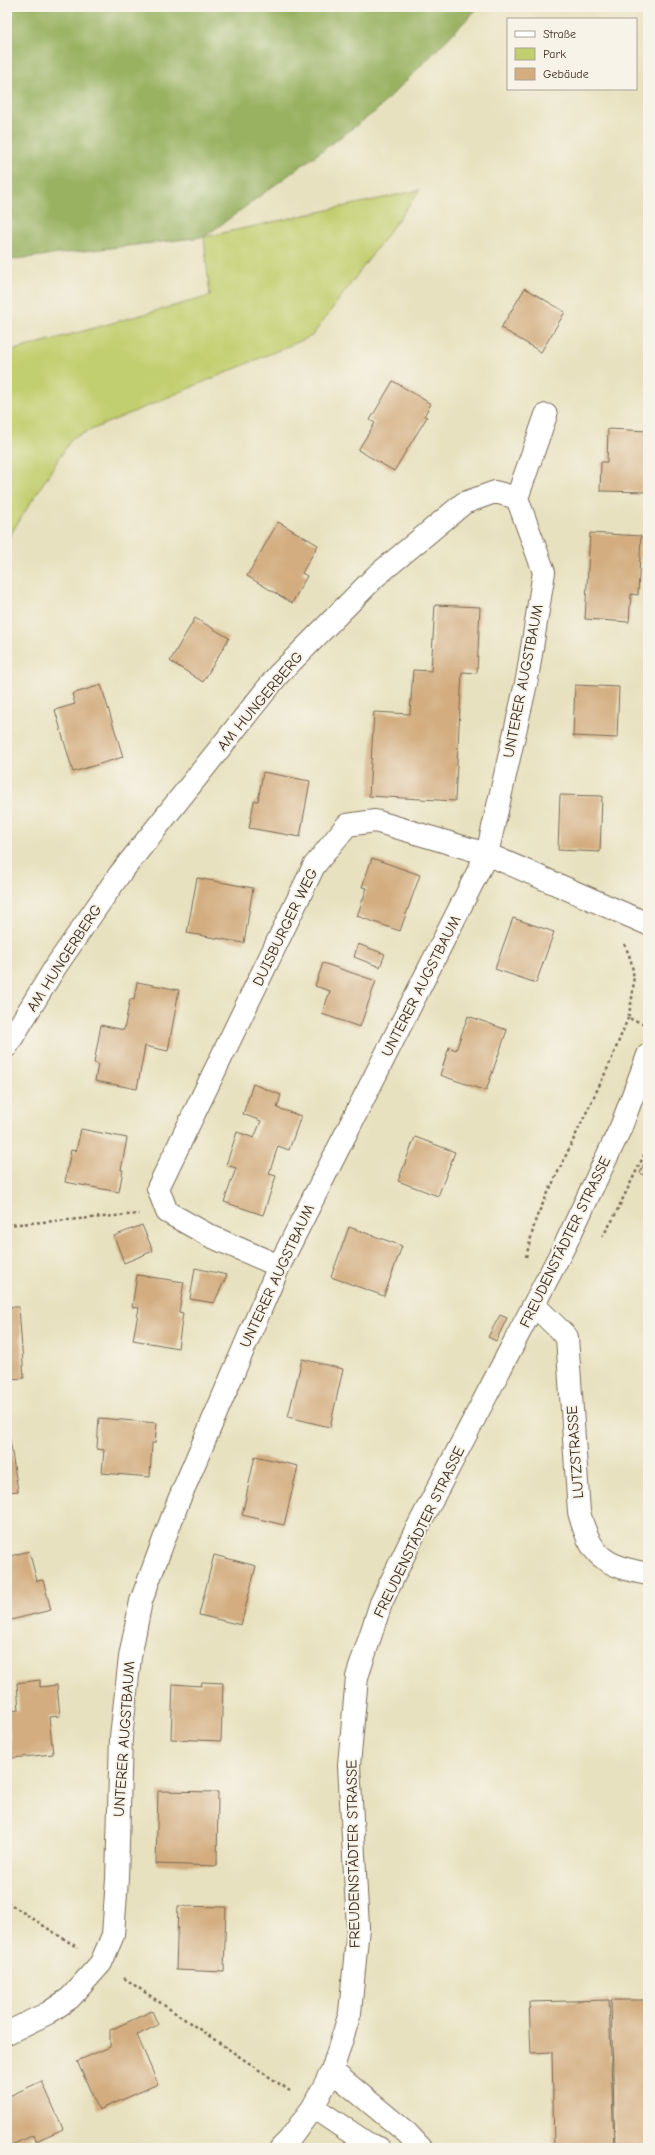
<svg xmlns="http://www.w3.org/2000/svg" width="655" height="2155" viewBox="0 0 655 2155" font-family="'Comic Neue',sans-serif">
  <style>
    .green { fill: #c2cf70; stroke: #7e7c47 }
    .forest { fill: #99b262; stroke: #6a6e40 }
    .building { fill: #d3ad80 }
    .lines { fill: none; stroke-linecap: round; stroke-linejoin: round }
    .minor-casing { stroke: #786a56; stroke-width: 24 }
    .path { stroke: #786a56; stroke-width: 2.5; stroke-dasharray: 3 3; stroke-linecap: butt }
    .minor { stroke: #fff; stroke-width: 22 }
    .labels { text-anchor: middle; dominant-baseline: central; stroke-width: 4; stroke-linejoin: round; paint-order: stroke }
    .street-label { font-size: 15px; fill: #3b2a1e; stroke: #f7f3e8 }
  </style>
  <rect width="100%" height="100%" fill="#f7f3e8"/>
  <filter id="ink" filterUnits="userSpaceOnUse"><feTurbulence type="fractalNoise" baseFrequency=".025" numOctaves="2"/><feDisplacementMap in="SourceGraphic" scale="8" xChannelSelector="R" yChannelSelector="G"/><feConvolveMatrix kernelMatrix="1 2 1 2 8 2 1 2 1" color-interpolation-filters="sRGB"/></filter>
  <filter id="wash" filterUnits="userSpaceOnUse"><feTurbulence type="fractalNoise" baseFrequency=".012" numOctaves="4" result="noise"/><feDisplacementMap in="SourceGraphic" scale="16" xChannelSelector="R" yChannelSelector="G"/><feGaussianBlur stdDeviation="0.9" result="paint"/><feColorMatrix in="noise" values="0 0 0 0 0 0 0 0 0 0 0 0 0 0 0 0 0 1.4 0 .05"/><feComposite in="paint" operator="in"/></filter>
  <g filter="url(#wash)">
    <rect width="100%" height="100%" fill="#e8e1bf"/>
    <path class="green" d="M420 190 312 336 72 438 7 540V352L210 296 204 237Z"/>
    <path class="forest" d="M7 7H479L376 111 204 237 7 260Z"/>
    <g id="blocks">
      <path class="building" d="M525 288 565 312 541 352 501 328Z
        M393 381 431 404 424 416 427 417 394 471 358 450 375 423 370 420Z
        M608 429 648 431V492L600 491 601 462H607Z
        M278 522 318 545 302 573 307 576 292 603 247 576Z
        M590 533 641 536 638 595 631 594 629 622 585 619Z
        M435 605 480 607 477 673 462 672 455 801 369 796 374 712 410 714 413 670 431 671Z
        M195 618 229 638 203 682 170 661Z
        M101 685 123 757 73 772 55 710 75 704 72 694Z
        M575 685 619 687 617 738 573 736Z
        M263 772 310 781 300 837 249 828 254 801H258Z
        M560 795 602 796 600 852 558 850Z
        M372 858 420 875 400 931 357 916 367 888 362 887Z
        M197 878 253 888 244 943 187 933Z
        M513 918 554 932 536 983 495 969Z
        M358 944 385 954 380 967 354 957Z
        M323 963 376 981 360 1027 322 1014 330 991 315 986Z
        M137 982 179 990 168 1051 145 1046 137 1089 95 1081 98 1064 94 1063 101 1025 124 1030 130 999 134 1000Z
        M468 1016 507 1030 486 1091 440 1075 449 1047 456 1050Z
        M253 1084 281 1095 277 1108 301 1116 289 1150 278 1146 269 1174 276 1176 263 1215 224 1202 236 1168 226 1165 237 1132 254 1138 261 1121 243 1114Z
        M81 1129 127 1138 121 1170H123L119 1192 65 1182 71 1150 76 1151Z
        M415 1137 455 1152 438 1196 398 1181Z
        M648 1153V1170L646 1176 640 1173Z
        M142 1225 153 1251 124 1263 114 1236Z
        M349 1227 402 1246 384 1296 331 1277Z
        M195 1268 227 1275 214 1303 190 1299Z
        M137 1275 184 1282 179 1312 183 1313 178 1348 133 1340 139 1308 132 1307Z
        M7 1307H19L24 1378 7 1379Z
        M500 1315 507 1318 496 1341 488 1337Z
        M302 1359 343 1369 330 1427 288 1417Z
        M99 1418 157 1423 155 1443H152L150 1477 102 1473 104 1450 97 1449Z
        M7 1434H9L18 1491 7 1492Z
        M255 1456 298 1466 284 1525 242 1515Z
        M29 1551 37 1581 43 1580 51 1610 7 1621V1557Z
        M214 1555 256 1566 241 1625 199 1615Z
        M40 1680V1687L57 1685 60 1716 49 1717 53 1754 12 1758 8 1711 19 1710 17 1683Z
        M202 1682 223 1683 221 1741 171 1739 173 1684 201 1686Z
        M158 1791 218 1792 217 1866 156 1864Z
        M178 1906 226 1907 224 1972 176 1970Z
        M609 2000 614 2148H554L552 2052 531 2053 529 2002Z
        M611 2000H648V2148H615Z
        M152 2011 158 2025 137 2035 158 2084 99 2110 77 2061 110 2047V2030Z
        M42 2081 63 2129 36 2141 34 2135 7 2147V2097Z"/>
    </g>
  </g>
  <g filter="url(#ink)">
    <use href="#blocks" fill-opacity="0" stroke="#786a56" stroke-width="1"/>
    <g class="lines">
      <defs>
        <path id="minor" d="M7 1046 56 966 119 875 278 675 376 576 464 503 495 492 517 498 546 415
          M279 1266 210 1236 167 1212 158 1188 314 866 347 825 375 821 487 854 648 924
          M534 1305 567 1337 579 1512C591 1557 603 1565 648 1574
          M7 2033 48 2013 70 1998 101 1963 113 1935 117 1879 121 1737 130 1657 141 1601 178 1502 279 1266 487 854 527 679 544 572 517 498
          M332 2071 407 2133 421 2148
          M313 2107 368 2144 379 2148
          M281 2148 289 2140 313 2107 332 2071 350 2013 358 1927 349 1765 357 1677 381 1603 414 1534 566 1243 621 1127 648 1055"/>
      </defs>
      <use href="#minor" class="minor-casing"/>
      <path class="path" d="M624 944C638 970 634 991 628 1018L648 1025
        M7 1225 139 1214
        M602 1237 612 1221 648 1147
        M526 1257 536 1218 610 1063 628 1018
        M7 1902 78 1948
        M124 1978 290 2091"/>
      <use href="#minor" class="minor"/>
    </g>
  </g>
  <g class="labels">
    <g class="street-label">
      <text transform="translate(523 681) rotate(-79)">UNTERER AUGSTBAUM</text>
      <text transform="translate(260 701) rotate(-50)">AM HUNGERBERG</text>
      <text transform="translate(285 927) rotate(-64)">DUISBURGER WEG</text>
      <text transform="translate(64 958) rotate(-57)">AM HUNGERBERG</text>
      <text transform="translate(421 986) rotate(-63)">UNTERER AUGSTBAUM</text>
      <text transform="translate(565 1242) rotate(-64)">FREUDENSTÄDTER STRASSE</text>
      <text transform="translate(277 1276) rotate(-65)">UNTERER AUGSTBAUM</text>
      <text transform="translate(575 1452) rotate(-94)">LUTZSTRASSE</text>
      <text transform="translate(419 1532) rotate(-64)">FREUDENSTÄDTER STRASSE</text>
      <text transform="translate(124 1739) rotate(-86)">UNTERER AUGSTBAUM</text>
      <text transform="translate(353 1854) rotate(-91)">FREUDENSTÄDTER STRASSE</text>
    </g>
  </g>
  <rect width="655" height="2155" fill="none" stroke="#f7f3e8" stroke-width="24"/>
  <rect x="507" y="18" width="130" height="72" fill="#f7f3e8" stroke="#aca397"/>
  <rect x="515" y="31" width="20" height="6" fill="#ffffff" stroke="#aca397"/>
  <text x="543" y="38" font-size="12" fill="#3b2a1e">Straße</text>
  <rect x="515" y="48" width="20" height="12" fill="#c2cf70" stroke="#aca397"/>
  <text x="543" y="58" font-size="12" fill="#3b2a1e">Park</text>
  <rect x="515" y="68" width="20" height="12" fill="#d3ad80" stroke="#aca397"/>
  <text x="543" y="78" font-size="12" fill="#3b2a1e">Gebäude</text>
</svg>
